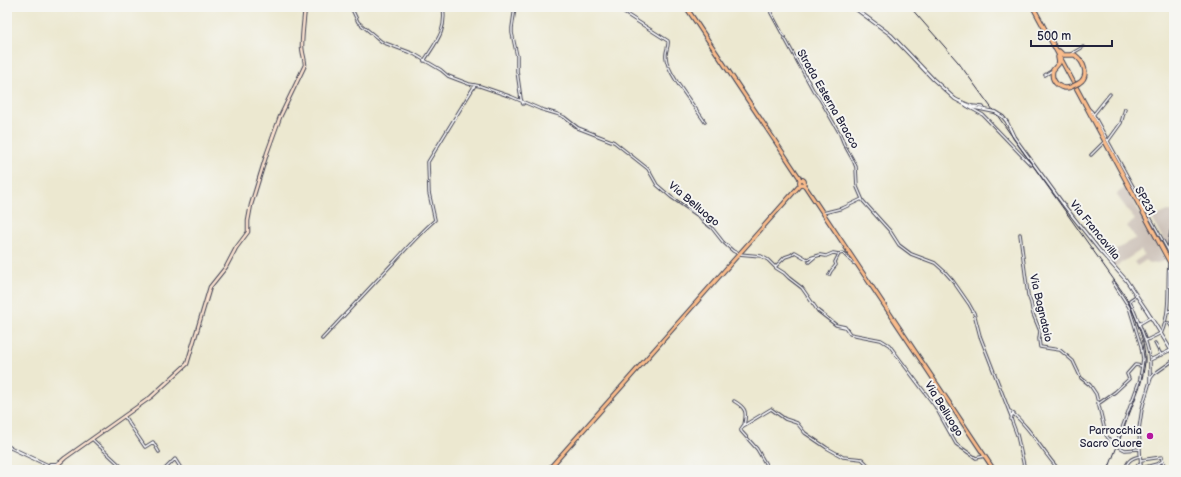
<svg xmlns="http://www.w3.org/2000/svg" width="1181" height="477" viewBox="0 0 1181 477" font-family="'Balsamiq Sans',sans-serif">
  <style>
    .industrial { fill: #cdc2b9 }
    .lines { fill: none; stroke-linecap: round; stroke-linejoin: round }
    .minor-casing { stroke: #404051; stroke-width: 3.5 }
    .tertiary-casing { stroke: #404051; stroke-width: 4 }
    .secondary-casing { stroke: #404051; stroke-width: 4.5 }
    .primary-casing { stroke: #404051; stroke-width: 5 }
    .trunk-casing { stroke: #404051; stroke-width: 5.5 }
    .minor { stroke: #fff; stroke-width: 1.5 }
    .tertiary { stroke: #fff; stroke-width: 2 }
    .secondary { stroke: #fde4d1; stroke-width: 2.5 }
    .primary { stroke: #fabc8b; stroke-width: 3 }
    .trunk { stroke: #fabc8b; stroke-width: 3.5 }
    .rail { stroke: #22223b; stroke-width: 1 }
    .trunk-bridge-casing { stroke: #404051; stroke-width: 5.5; stroke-linecap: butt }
    .trunk-bridge { stroke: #fabc8b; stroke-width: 3.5 }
    .poi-dot { fill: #b5179e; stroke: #f6f6f2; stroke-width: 1.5 }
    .labels { text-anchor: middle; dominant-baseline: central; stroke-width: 4; stroke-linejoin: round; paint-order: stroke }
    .street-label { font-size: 11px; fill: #22223b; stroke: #f6f6f2 }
    .poi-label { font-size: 11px; fill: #22223b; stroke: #f6f6f2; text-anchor: end }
  </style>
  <rect width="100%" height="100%" fill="#f6f6f2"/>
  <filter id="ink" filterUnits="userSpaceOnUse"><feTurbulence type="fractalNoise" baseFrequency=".025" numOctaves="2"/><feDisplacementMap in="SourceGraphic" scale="8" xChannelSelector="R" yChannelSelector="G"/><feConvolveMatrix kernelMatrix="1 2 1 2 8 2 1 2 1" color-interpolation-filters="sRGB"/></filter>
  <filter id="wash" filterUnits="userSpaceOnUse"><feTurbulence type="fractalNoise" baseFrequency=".012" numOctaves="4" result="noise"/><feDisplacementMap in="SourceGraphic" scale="16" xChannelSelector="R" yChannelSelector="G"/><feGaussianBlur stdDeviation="0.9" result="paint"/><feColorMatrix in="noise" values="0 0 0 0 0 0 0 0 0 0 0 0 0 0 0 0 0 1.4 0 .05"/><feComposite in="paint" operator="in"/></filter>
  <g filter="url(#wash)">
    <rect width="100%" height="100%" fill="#ece8d0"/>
    <path class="industrial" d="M1126 187 1166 261 1151 264 1146 260 1137 266 1134 262 1144 255 1141 250 1115 267 1106 256 1136 238 1127 226 1135 220 1116 194Z
      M1168 211 1174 212V256L1172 257 1152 218Z"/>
  </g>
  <g filter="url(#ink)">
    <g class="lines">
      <defs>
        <path id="minor" d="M351 7 358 22 382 42 414 54 441 70 448 76 469 84 480 86 512 97 540 109 557 114 564 117 578 128 614 142 648 169 657 185 671 197 700 217 703 221 712 228 723 242 733 251 739 254 761 256 768 260 776 268 784 273 789 278 802 288 818 311 836 325 845 327 850 334 881 340 889 345 935 406 956 444 976 458 985 456
          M515 7 512 28V33L517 56V71L521 99 523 104
          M615 7 668 41C669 47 665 51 666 57 666 72 696 108 705 122
          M771 7V13L813 90 820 99 840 134 844 144 854 162 856 167 857 187 863 201 890 231 899 245 911 254 935 263 945 272 953 281 969 304 974 313 980 336 1011 416
          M1071 54 1083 47
          M424 61C436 42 447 31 443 7
          M1045 75 1053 70
          M960 101 972 106 983 107 984 109
          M967 106 983 115 1031 165
          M1089 109 1092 112 1168 250
          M1094 114 1110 94
          M1108 141 1121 123 1125 109
          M1091 155 1104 142
          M823 213 843 208 862 199
          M1020 234 1028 295 1031 303 1033 314 1040 331 1039 339 1040 347 1060 350 1073 361 1081 378 1090 385 1096 394 1106 435 1112 443 1125 450 1140 449
          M809 262 816 256
          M1174 266 1168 250 1171 232 1174 222
          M775 267 785 257 791 255 795 252 807 259 820 255 826 256 833 253 839 254 843 253 853 263 857 264
          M829 275 831 271 836 265 835 262 839 254
          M1113 282 1129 307 1141 346 1143 359 1140 379 1116 445
          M1136 296 1130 300V301C1137 319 1149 344 1150 362 1150 368 1150 375 1150 381
          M1167 312 1174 309
          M1166 323H1169L1174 330
          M1139 324 1151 317
          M1161 334C1171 312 1167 287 1169 263
          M322 339C346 313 370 288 394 262 407 248 420 233 435 220L429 193 428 162 475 85
          M1145 341 1161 333
          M1155 343 1161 355
          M1150 360 1171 350
          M734 401C746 408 747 412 744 425
          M1098 404 1115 392 1129 379 1127 374 1135 365 1142 366
          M1010 411C1030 427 1042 451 1059 470
          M1014 414 1012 415 1011 419 1017 435 1025 470
          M124 416 145 447 153 442 159 452
          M92 439 125 470
          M1141 460 1162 457V460
          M1159 463 1160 470
          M1142 468 1157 464 1163 461 1165 470
          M164 470 175 459 182 470
          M769 470 757 449 741 431V429L743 426 771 409 785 419 797 423 805 433 827 448 843 457 862 459 873 470
          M1125 470C1127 461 1131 458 1140 456
          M1134 470 1138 465 1141 464
          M1141 470 1139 429 1142 409 1145 398 1151 378 1154 374 1174 360
          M1153 470 1160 468"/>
        <path id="tertiary" d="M853 7 891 35 933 79 955 99 970 107 995 112 1003 117 1007 122 1014 137 1066 208 1100 251 1126 280 1147 311 1174 355
          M1169 7 1174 8
          M7 446 58 470
          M50 464 56 467 60 470
          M51 464H56L60 462
          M47 465 49 470"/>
        <path id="secondary" d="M52 470 65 458 151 397 187 364 210 287 226 267 236 248 248 232V221L251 205 267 153 280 117 305 65C305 59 302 53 302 46 302 33 304 20 305 7"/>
        <path id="primary" d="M686 7 799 177 800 180
          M799.5 182a2.5 2.5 0 1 1 5 0a2.5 2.5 0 1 1-5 0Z
          M802 184 805 186 994 470
          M548 470 801 184"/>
        <path id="trunk" d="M1033 7 1174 270
          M1059 51 1063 55H1075C1084 62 1090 76 1079 83
          M1058 57 1059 63 1053 70C1050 81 1060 91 1071 87"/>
      </defs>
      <use href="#minor" class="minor-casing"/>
      <use href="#tertiary" class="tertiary-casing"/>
      <use href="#secondary" class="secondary-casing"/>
      <use href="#primary" class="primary-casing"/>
      <use href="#trunk" class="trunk-casing"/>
      <use href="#minor" class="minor"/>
      <use href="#tertiary" class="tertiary"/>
      <use href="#secondary" class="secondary"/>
      <use href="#primary" class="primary"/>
      <use href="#trunk" class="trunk"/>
      <path class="rail" d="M910 7 958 62 993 110
        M997 115 1124 294C1134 312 1146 341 1145 362 1144 371 1142 379 1140 386L1108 470"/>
      <defs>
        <path id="trunk-bridge" d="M1071 87 1079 83"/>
      </defs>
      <use href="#trunk-bridge" class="trunk-bridge-casing"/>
      <use href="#trunk-bridge" class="trunk-bridge"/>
    </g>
  </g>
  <circle class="poi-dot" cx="1150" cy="436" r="4"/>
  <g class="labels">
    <g class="street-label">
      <text transform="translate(828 99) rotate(60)">Strada Esterna Bracco</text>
      <text transform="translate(1145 201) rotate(62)">SP231</text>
      <text transform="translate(694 204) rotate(40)">Via Belluogo</text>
      <text transform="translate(1095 230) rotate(51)">Via Francavilla</text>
      <text transform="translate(1041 308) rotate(77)">Via Bagnatoio</text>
      <text transform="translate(944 409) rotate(58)">Via Belluogo</text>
    </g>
    <g class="poi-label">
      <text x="1142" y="430">Parrocchia<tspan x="1142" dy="13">Sacro Cuore</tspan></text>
    </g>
  </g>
  <rect width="1181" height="477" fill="none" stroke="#f6f6f2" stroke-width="24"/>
  <path d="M1031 40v6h81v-6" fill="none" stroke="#22223b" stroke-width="2"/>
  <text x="1037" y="40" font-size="12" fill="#22223b" stroke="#f6f6f2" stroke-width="3" paint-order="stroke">500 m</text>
</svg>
